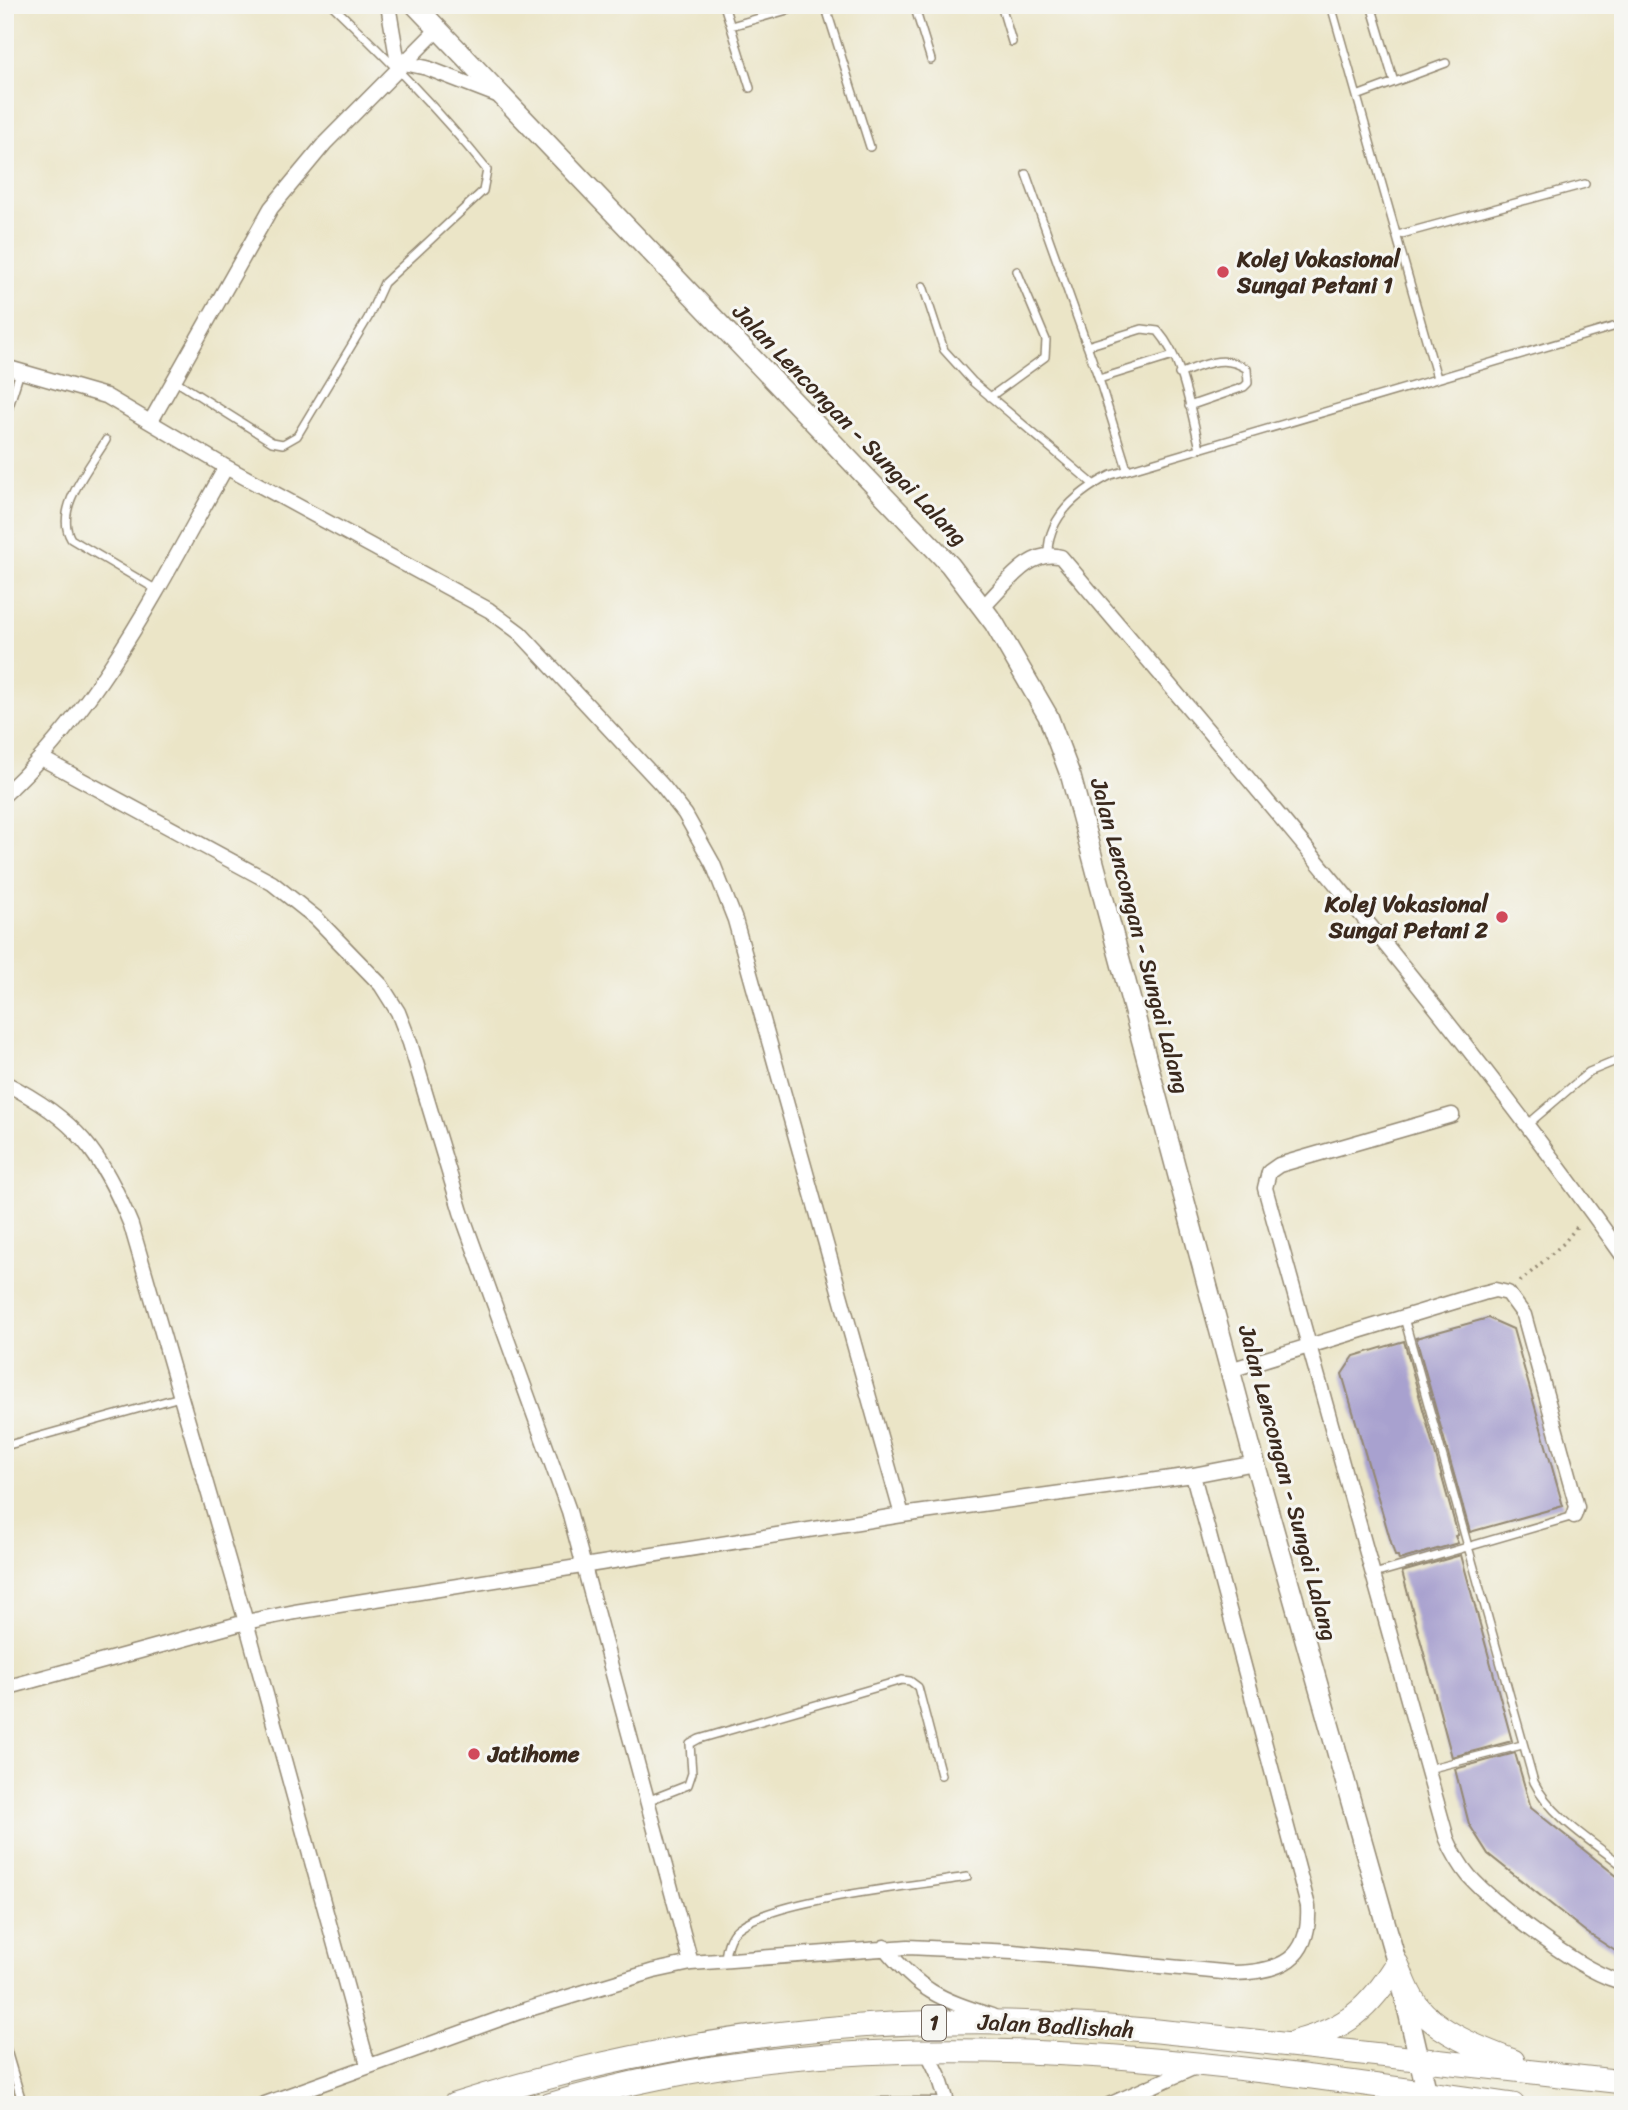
<svg xmlns="http://www.w3.org/2000/svg" width="1628" height="2110" viewBox="0 0 1628 2110" font-family="Sriracha,sans-serif">
  <style>
    .building { fill: #a8a1cf }
    .lines { fill: none; stroke-linecap: round; stroke-linejoin: round }
    .service-casing { stroke: #938872; stroke-width: 10 }
    .minor-casing { stroke: #938872; stroke-width: 17 }
    .tertiary-casing { stroke: #938872; stroke-width: 22 }
    .primary-casing { stroke: #938872; stroke-width: 25 }
    .path { stroke: #938872; stroke-width: 3.5; stroke-dasharray: 2 5; stroke-linecap: butt }
    .service { stroke: #fff; stroke-width: 7 }
    .minor { stroke: #fff; stroke-width: 14 }
    .tertiary { stroke: #fff; stroke-width: 19 }
    .primary { stroke: #fff; stroke-width: 23 }
    .poi-dot { fill: #d1495b; stroke: #f6f6f2; stroke-width: 2.5 }
    .labels { text-anchor: middle; dominant-baseline: central; stroke-width: 6; stroke-linejoin: round; paint-order: stroke }
    .shield { fill: #f6f6f2; stroke: #73675e; stroke-width: 2 }
    .shield-label { font-size: 21px; font-weight: bold; fill: #3b2a1e }
    .poi-label { font-size: 23px; font-weight: bold; fill: #3b2a1e; stroke: #f6f6f2; text-anchor: start }
    .street-label { font-size: 23px; fill: #3b2a1e; stroke: #f6f6f2 }
  </style>
  <rect width="100%" height="100%" fill="#f6f6f2"/>
  <filter id="ink" filterUnits="userSpaceOnUse"><feTurbulence type="fractalNoise" baseFrequency=".0143" numOctaves="2"/><feDisplacementMap in="SourceGraphic" scale="14" xChannelSelector="R" yChannelSelector="G"/><feConvolveMatrix kernelMatrix="1 2 1 2 8 2 1 2 1" color-interpolation-filters="sRGB"/></filter>
  <filter id="wash" filterUnits="userSpaceOnUse"><feTurbulence type="fractalNoise" baseFrequency=".00686" numOctaves="4" result="noise"/><feDisplacementMap in="SourceGraphic" scale="28" xChannelSelector="R" yChannelSelector="G"/><feGaussianBlur stdDeviation="1.57" result="paint"/><feColorMatrix in="noise" values="0 0 0 0 0 0 0 0 0 0 0 0 0 0 0 0 0 1.4 0 .05"/><feComposite in="paint" operator="in"/></filter>
  <g filter="url(#wash)">
    <rect width="100%" height="100%" fill="#ebe5c7"/>
    <g id="blocks">
      <path class="building" d="M1488 1318 1513 1329 1563 1506 1470 1532 1416 1338Z
        M1404 1341 1458 1535 1455 1536 1458 1543 1399 1560 1398 1556H1395L1342 1374 1354 1356Z
        M1461 1555 1512 1741 1452 1757 1402 1572Z
        M1515 1753 1531 1808 1623 1881V1956L1586 1932 1488 1854 1469 1824 1455 1769Z"/>
    </g>
  </g>
  <g filter="url(#ink)">
    <use href="#blocks" fill-opacity="0" stroke="#938872" stroke-width="2"/>
    <g class="lines">
      <defs>
        <path id="service" d="M724 5 750 88
          M825 5 870 147
          M914 5 931 60
          M1001 5 1012 42
          M1331 5 1437 378
          M1371 5 1394 82
          M731 26 805 5
          M1357 96 1446 63
          M1026 174 1099 379 1127 469
          M1398 235 1585 184
          M923 286 944 350 973 382 1093 484
          M1087 346 1142 329 1158 331C1184 361 1190 410 1200 448
          M1179 374C1203 365 1224 353 1247 369L1248 383 1244 387 1189 406
          M1099 379 1173 356
          M174 380 272 442 283 444 297 436 368 318 384 283 483 191 487 170C440 111 387 58 332 5
          M990 397 1045 357 1046 340 1017 271
          M5 419 20 372
          M106 440C91 466 53 509 71 539L157 590
          M1048 553C1048 516 1080 491 1111 475L1623 324
          M1527 1125 1589 1072 1623 1058
          M1404 1318 1534 1782C1551 1817 1593 1842 1623 1866
          M5 1446 180 1397
          M1374 1574 1574 1516
          M1428 1769 1522 1745
          M647 1801 688 1785 692 1773 690 1744 699 1739 902 1680 910 1681 918 1687 941 1775
          M725 1960C726 1947 729 1934 740 1927 779 1898 915 1886 967 1877
          M5 2044 23 2105"/>
        <path id="minor" d="M388 5 399 69
          M404 63 427 68 497 95
          M5 367 106 396 226 467 489 610 520 633 662 785 685 814 713 864 735 920 902 1515
          M151 421 271 208 325 143 438 29
          M983 607C1004 587 1030 547 1061 557 1254 785 1450 1012 1623 1256
          M43 759 272 883 316 918 381 985 398 1012 410 1043 461 1212 569 1511 691 1963
          M5 794C103 703 161 582 226 467
          M5 1083C76 1119 101 1152 131 1225L246 1622 368 2065
          M1452 1115 1279 1165 1269 1172 1265 1188 1447 1839C1453 1853 1460 1865 1469 1876 1496 1906 1584 1975 1623 1982
          M1230 1370 1483 1293 1495 1290 1508 1293 1524 1315 1577 1507 1574 1516
          M5 1688 246 1622 295 1612 902 1515 1193 1475 1255 1463
          M884 1947C920 1991 939 1999 992 2016
          M926 2049 939 2076 948 2105
          M262 2105 519 2012 654 1971 691 1963 908 1947 1013 1952 1233 1973C1280 1972 1311 1960 1308 1906L1193 1475
          M878 2105H937
          M1109 2105 1193 2068"/>
        <path id="tertiary" d="M415 5 950 565 994 623 1048 716 1071 777 1255 1463 1397 1964 1427 2093"/>
        <path id="primary" d="M1397 1964C1403 1977 1407 1992 1416 2004 1436 2032 1481 2049 1513 2061
          M1295 2042C1346 2029 1370 2008 1397 1964
          M454 2105C633 2047 821 2019 1009 2022 1100 2024 1191 2034 1281 2044 1395 2057 1509 2070 1623 2082
          M549 2105C863 2010 1195 2059 1513 2105"/>
      </defs>
      <use href="#service" class="service-casing"/>
      <use href="#minor" class="minor-casing"/>
      <use href="#tertiary" class="tertiary-casing"/>
      <use href="#primary" class="primary-casing"/>
      <path class="path" d="M1520 1282 1564 1243 1579 1224"/>
      <use href="#service" class="service"/>
      <use href="#minor" class="minor"/>
      <use href="#tertiary" class="tertiary"/>
      <use href="#primary" class="primary"/>
    </g>
  </g>
  <g class="poi-dot">
    <circle cx="1223" cy="272" r="7"/>
    <circle cx="1502" cy="917" r="7"/>
    <circle cx="474" cy="1754" r="7"/>
  </g>
  <g class="labels">
    <rect class="shield" x="922" y="2005.5" width="24" height="35" rx="5"/>
    <g class="shield-label">
      <text x="934" y="2023">1</text>
    </g>
    <g class="poi-label">
      <text x="1237" y="259">Kolej Vokasional<tspan x="1237" dy="26">Sungai Petani 1</tspan></text>
      <text x="1488" y="904" text-anchor="end">Kolej Vokasional<tspan x="1488" dy="26">Sungai Petani 2</tspan></text>
      <text x="488" y="1754">Jatihome</text>
    </g>
    <g class="street-label">
      <text transform="translate(850 425) rotate(46)">Jalan Lencongan - Sungai Lalang</text>
      <text transform="translate(1140 936) rotate(75)">Jalan Lencongan - Sungai Lalang</text>
      <text transform="translate(1288 1483) rotate(75)">Jalan Lencongan - Sungai Lalang</text>
      <text transform="translate(1056 2026) rotate(3)">Jalan Badlishah</text>
    </g>
  </g>
  <rect width="1628" height="2110" fill="none" stroke="#f6f6f2" stroke-width="28"/>
</svg>
